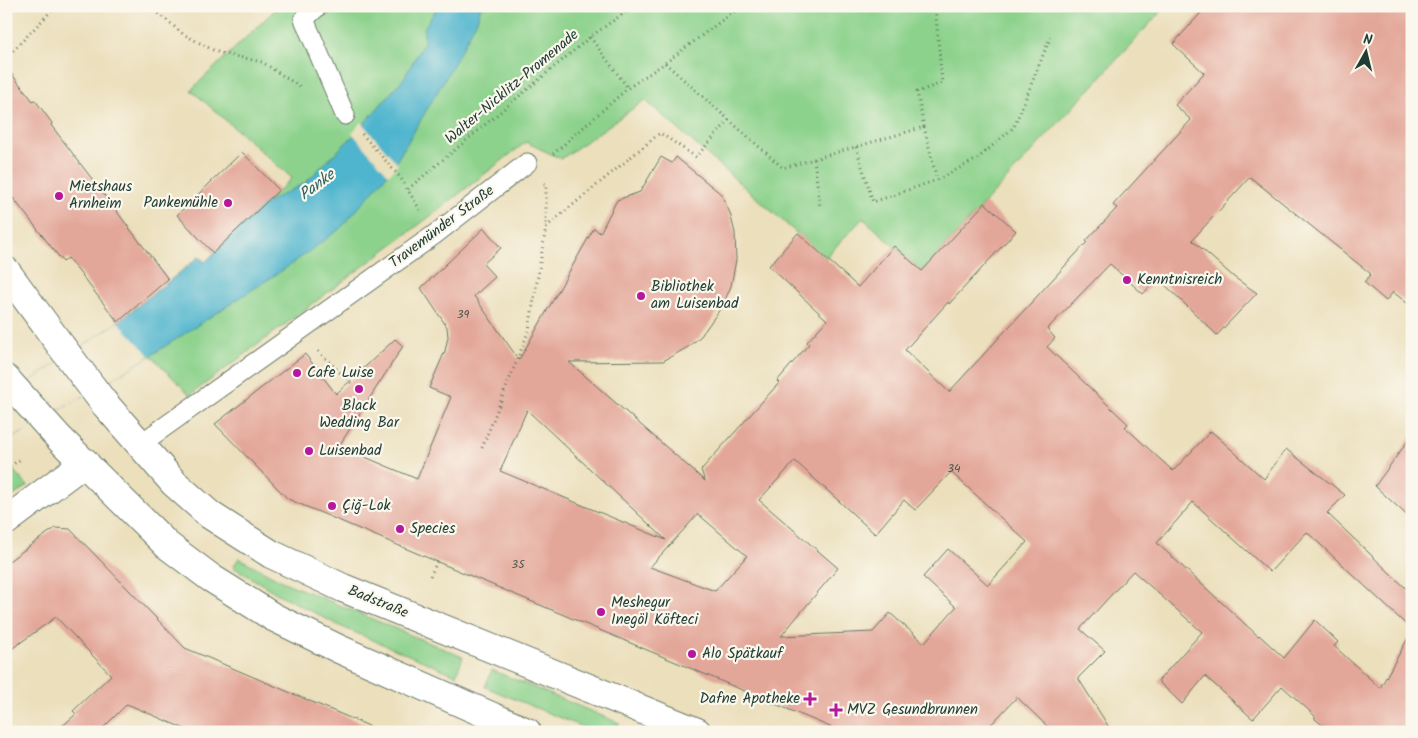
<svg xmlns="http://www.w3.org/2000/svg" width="1418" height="738" viewBox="0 0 1418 738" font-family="Kalam,sans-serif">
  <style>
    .green { fill: #8cd28c; stroke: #568860 }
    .water { fill: #4fb5ce; stroke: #377981 }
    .pier { fill: #ebdfbc }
    .building { fill: #e3a79a; fill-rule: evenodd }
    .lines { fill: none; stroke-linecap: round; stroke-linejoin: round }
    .lane-casing { stroke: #667664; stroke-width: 21 }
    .street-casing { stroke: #667664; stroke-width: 30 }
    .secondary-casing { stroke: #667664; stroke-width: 30 }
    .path { stroke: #667664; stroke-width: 3; stroke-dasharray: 1 4; stroke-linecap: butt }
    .lane { stroke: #fff; stroke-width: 19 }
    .street { stroke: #fff; stroke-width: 28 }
    .secondary { stroke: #fff; stroke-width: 28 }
    .secondary-bridge-casing { stroke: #667664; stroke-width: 30; stroke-linecap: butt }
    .secondary-bridge { stroke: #fff; stroke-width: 28 }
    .poi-dot { fill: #b5179e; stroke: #fbf7ec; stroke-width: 2 }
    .labels { text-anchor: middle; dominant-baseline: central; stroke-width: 4.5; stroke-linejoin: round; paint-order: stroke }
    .number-label { font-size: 12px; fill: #50584e }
    .street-label { font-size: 15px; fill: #1f3d34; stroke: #fbf7ec }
    .poi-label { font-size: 15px; fill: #1f3d34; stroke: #fbf7ec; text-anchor: start }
    .water-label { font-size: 16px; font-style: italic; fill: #2d6162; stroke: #fbf7ec }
  </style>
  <rect width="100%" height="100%" fill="#fbf7ec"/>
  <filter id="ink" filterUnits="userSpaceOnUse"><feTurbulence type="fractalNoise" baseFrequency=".02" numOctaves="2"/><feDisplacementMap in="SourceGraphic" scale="10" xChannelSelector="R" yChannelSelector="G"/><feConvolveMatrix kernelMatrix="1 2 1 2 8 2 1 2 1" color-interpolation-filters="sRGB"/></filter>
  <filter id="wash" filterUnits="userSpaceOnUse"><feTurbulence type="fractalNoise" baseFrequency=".0096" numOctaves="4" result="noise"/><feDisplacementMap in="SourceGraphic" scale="20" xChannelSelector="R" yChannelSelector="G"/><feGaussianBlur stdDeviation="1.12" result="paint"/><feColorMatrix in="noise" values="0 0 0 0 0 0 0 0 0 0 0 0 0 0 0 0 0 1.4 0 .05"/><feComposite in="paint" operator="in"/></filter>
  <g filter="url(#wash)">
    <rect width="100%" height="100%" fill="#ebdfbc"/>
    <path class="green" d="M279 6H1166L922 271 863 218 825 258 645 100 561 159 526 142 424 221 190 395 118 322 199 257 205 262 292 178 191 90Z
      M6 463 28 486 6 501Z
      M239 558 284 582 463 657 456 675 342 627 278 594 233 567Z
      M492 670 619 723 616 732H595L485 687Z"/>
    <path class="water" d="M438 6H481L477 20 452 67 397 160 386 176 341 228 286 268 150 356 6 442V398L118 322 199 257 205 262 266 203 305 183 354 135 404 78 424 42V28Z"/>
    <path class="pier" d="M361 122 398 164 389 175 352 133Z
      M118 322 150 356 6 442V398Z"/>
    <g id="blocks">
      <path class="building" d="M1207 6H1412V307L1393 292 1386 301 1364 282 1371 274 1250 177 1192 240 1235 278 1257 293 1217 335 1158 278 1143 294 1110 264 1047 329 1055 338 1047 347 1128 424 1125 427 1173 471 1211 431 1264 479 1286 449 1345 495 1327 513 1412 594V630L1307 532 1270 572 1193 502 1157 543 1258 636 1259 635 1284 658 1315 620 1338 642 1334 646 1380 688 1412 631V732H1334L1329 727H1325L1315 719V716L1282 686 1253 719 1205 676 1182 704 1158 681 1202 632 1133 571 1080 629 1105 651 1078 678 1112 732H1053L1017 697 984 732H842L288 499 215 424 305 354 336 394 395 339 403 346 339 446 417 479 451 397 429 388 445 351 448 337 447 327 421 288 484 228 501 248 483 264 495 277 474 296 519 360 594 228 600 233 617 200 640 192 661 157 672 163 676 157 721 194 730 213 735 233 736 260 731 286 723 305 701 336 688 347 663 361 569 362 705 481 701 470 779 383 777 381 809 344 807 342 827 320 769 266 798 233 858 287 894 246 922 271 985 203 1016 231 949 304 948 302 905 350 949 392 1087 242 1086 241 1117 208 1113 205 1191 120 1175 105 1204 73 1173 44ZM527 410 666 540 500 471ZM795 461 875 534 904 500 915 510 951 472 1027 542 988 585 948 549 923 577 956 607 924 643 890 613 873 632 781 636 838 568 759 500ZM698 514 747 556 715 591 650 567Z
        M6 67 33 101 35 100 52 123 51 125 168 279 118 322 68 258 63 262 6 189Z
        M242 152 279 190 213 253 177 215Z
        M1412 435V520L1375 486Z
        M55 528 70 529 185 648 383 732H192L127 704 99 732H56L76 714 73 711 111 675 56 617 6 653V563Z"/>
    </g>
  </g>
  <g filter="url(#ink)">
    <use href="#blocks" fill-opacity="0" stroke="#667664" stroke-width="1"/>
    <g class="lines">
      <defs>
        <path id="lane" d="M318 6 304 19 345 115
          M139 445 434 235 527 163"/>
        <path id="street" d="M6 521 85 462"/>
        <path id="secondary" d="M6 271 61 346
          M6 379 60 439 167 545 211 578 273 617 339 649 527 732
          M104 403 174 483 210 515 271 554 343 588 697 732"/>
      </defs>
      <use href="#lane" class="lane-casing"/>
      <use href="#street" class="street-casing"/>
      <use href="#secondary" class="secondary-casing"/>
      <path class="path" d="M130 6 157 12 183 34 211 49 220 53 262 62 302 88
        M590 37 628 88
        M6 58 56 6
        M665 63 783 168 924 127 917 92 942 83 935 6
        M924 127 937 180 977 159 1014 127 1052 33
        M362 134 400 177 420 210
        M856 147 873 202 937 180
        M553 154 628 88 665 63 741 6
        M814 159 820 207
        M408 189 590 37 634 6
        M546 227 660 133 696 157 729 120
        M318 351 351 383
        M482 448 529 330 546 227V185L544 183
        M6 469 22 458
        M430 576 437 562"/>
      <use href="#lane" class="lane"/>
      <use href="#street" class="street"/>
      <use href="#secondary" class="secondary"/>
      <defs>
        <path id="secondary-bridge" d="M61 346 104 403"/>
      </defs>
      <use href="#secondary-bridge" class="secondary-bridge-casing"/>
      <use href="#secondary-bridge" class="secondary-bridge"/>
    </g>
  </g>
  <g class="poi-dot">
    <circle cx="59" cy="196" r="5"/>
    <circle cx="228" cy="203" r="5"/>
    <circle cx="1127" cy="280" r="5"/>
    <circle cx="641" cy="296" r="5"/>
    <circle cx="297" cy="373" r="5"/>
    <circle cx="359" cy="389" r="5"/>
    <circle cx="309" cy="451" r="5"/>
    <circle cx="332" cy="506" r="5"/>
    <circle cx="400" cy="529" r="5"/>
    <circle cx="601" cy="612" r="5"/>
    <circle cx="692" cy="654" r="5"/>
    <path d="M807.5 691.5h5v5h5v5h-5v5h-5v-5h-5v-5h5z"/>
    <path d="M833.5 702.5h5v5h5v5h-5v5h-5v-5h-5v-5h5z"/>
  </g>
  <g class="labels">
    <g class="number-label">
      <text x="463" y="314">39</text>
      <text x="954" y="468">34</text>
      <text x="518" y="564">35</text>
    </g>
    <g class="street-label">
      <text transform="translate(512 87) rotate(-40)">Walter-Nicklitz-Promenade</text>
      <text transform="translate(442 227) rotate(-37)">Travemünder Straße</text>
      <text transform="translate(378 602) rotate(22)">Badstraße</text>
    </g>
    <g class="poi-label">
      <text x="69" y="187">Mietshaus<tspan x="69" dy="17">Arnheim</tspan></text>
      <text x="218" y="203" text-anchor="end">Pankemühle</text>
      <text x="1137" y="280">Kenntnisreich</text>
      <text x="651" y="287">Bibliothek<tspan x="651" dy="17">am Luisenbad</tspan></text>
      <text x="307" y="373">Cafe Luise</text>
      <text x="359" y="406" text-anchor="middle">Black<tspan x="359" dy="17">Wedding Bar</tspan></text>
      <text x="319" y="451">Luisenbad</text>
      <text x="342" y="506">Çiğ-Lok</text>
      <text x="410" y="529">Species</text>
      <text x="611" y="603">Meshegur<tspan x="611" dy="17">Inegöl Köfteci</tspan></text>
      <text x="702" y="654">Alo Spätkauf</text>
      <text x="800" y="699" text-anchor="end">Dafne Apotheke</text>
      <text x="847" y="710">MVZ Gesundbrunnen</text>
    </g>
    <g class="water-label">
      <text transform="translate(317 185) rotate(-37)">Panke</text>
    </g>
  </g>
  <rect width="1418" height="738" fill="none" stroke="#fbf7ec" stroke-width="25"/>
  <g transform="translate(1366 52) rotate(8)" stroke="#fbf7ec" stroke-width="4" paint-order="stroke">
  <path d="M0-4L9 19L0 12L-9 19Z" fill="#1f3d34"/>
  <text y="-8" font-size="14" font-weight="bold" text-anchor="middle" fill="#1f3d34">N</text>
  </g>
</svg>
